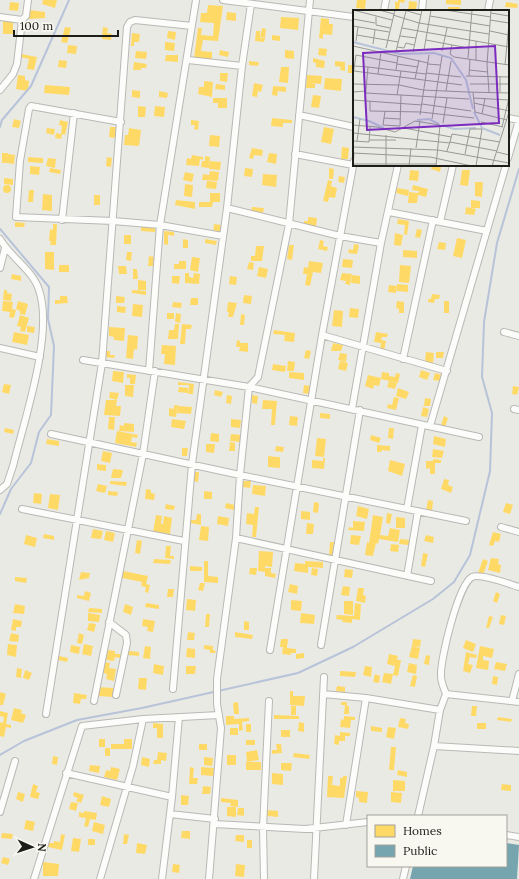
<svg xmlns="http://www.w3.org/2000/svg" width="519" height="879" viewBox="0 0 519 879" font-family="Lora,serif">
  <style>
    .homes { fill: #ffd966 }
    .public { fill: #76a5af }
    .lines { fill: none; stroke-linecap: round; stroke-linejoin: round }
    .stream { stroke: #b7c3d9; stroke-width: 2 }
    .street-casing { stroke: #b8b8b5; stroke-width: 8 }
    .street { stroke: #fcfcfb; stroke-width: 6 }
    .inset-river { fill: none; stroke: #b7c3d9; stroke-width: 2 }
    .inset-road { fill: none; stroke: #989894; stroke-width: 1 }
    .view { fill: #7b2cbf; fill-opacity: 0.15; stroke: #7b2cbf; stroke-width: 2 }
    .inset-edge { fill: none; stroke: #1d1d1a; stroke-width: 2 }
  </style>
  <rect width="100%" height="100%" fill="#eaeae5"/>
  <path class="homes" d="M43 0H57L55 8 42 4Z
    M357 0H366L365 9 356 8Z
    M398 0H405L404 3 400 2 399 9H395V2H398Z
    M446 0H461V5L446 4Z
    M409 1 417 2 416 11H408Z
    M10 2 19 3 18 11 9 10Z
    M506 2 518 4 517 8 505 7Z
    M208 5 223 6 218 41 203 40 201 51 212 52V59L194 58 198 28H202L201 35 213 36 214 23 200 22 201 13H207Z
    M448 7H460V11H448Z
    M30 10 45 12V18L29 19Z
    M227 12 236 13V21L226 20Z
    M281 17 299 18 298 30 280 28Z
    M321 18 329 19V24H333L332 35 323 34V39L319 38Z
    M3 21 13 22V34H3Z
    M65 27 71 28 67 43 61 42Z
    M103 27 108 28 107 33 112 34 111 40 102 39Z
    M262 28 266 29 265 38 260 37Z
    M168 31 176 32 175 40 167 38Z
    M256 31H260V40V38H265L264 42 255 41Z
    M132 33 140 34 139 42H134V46H131Z
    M272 35 280 36V41L272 40Z
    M165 42 175 43 174 51 165 50Z
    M68 45 77 46 76 54 67 53Z
    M319 48 327 49 326 56 318 55Z
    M220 50 229 52 228 57 219 55Z
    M285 50 294 51V59L285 58Z
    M136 51 147 52 146 59 135 58Z
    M21 54 37 57 34 70 27 69 29 59 20 57Z
    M166 55H178V62L165 61Z
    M313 58 325 61 324 68 316 67V63L313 62Z
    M59 60 67 61 66 68 58 67Z
    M249 61 259 62 258 66 249 65Z
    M335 61 345 62V71L340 70 341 67 335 66Z
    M134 62 147 64 146 68H141V70H133Z
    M348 65H354V73H348Z
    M281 67H289L288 83 279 82Z
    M220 73H228L227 82 220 81Z
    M18 75 25 76V80L29 81 28 91 16 89Z
    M307 75 322 76 321 84 310 83 315 84V88H306Z
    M325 78 342 79 341 91 324 89Z
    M204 81 213 82 212 97 198 94 199 87H204Z
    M254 83 263 85 261 92 258 91 257 97 252 96Z
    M216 84 225 85V90L215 89Z
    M45 85 70 87 69 95 44 93Z
    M273 86 286 87V92L278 91 277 96 272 95Z
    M132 90 140 91V98L132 97Z
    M159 91 168 93 167 98 159 97Z
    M313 95 321 96 319 108 311 107Z
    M213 98H227V108H218V103H213Z
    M138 106 146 107 145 117H138Z
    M155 106 165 107 164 117 154 116Z
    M272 118 292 120V123H283V127L271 126Z
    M14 119 21 121 19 128 12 127Z
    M60 120 68 122 65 135 62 134 61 139 55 138 56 133 61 134 62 126 59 125Z
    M191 120 199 121 198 130 194 129 195 125H191Z
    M110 127H116L115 138 109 137Z
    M324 127 334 129 331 144 321 142Z
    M47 128 55 129 54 135 46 133Z
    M129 128 141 130 139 146 124 145 125 135H128Z
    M210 135 220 136 219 147 209 146Z
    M342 147 349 148 348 159H341Z
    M252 148 263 150 262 156 254 155 253 159 249 158Z
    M2 153H8L7 163H2Z
    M269 153 277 154 276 164 267 162Z
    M8 154 15 155 14 164 7 163Z
    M192 155 203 157V160L200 159 199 166 186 165 187 158 191 159Z
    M205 156 210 157 209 168 201 167 202 161H205Z
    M28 157 43 158V163L28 162Z
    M107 157 112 158 111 167 106 166Z
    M48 158 56 159 55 168 46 166Z
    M210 161 221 162 220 170 209 169Z
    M432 165 441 167 440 172 431 169Z
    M30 166 40 167 39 175 30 174Z
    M50 168 61 170 60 174 49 172Z
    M245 168 253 169 252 177 244 176Z
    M329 168 334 169 333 179H329Z
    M410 170 419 171 418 181 409 180Z
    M462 170H470L468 186 460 185Z
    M210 171 219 172 218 181 202 180 203 174 209 175Z
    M185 172 194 174 192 182 183 180Z
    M263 174 277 175 276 187 262 185Z
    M339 176 345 177 344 183 338 182Z
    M4 178 13 179V185L4 184Z
    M328 180 332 181 331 186 337 188 335 198 329 197 328 202 323 201Z
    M207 181 217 182 216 189 206 188Z
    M475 182H483L482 197 475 196Z
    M185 184 193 185 192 197 184 196Z
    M413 185 428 189 426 197 418 195 417 203H408L409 192 418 193 419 191 412 190Z
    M3 189a4 4 0 1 1 8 0a4 4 0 1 1-8 0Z
    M397 188 409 190 408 196 396 193Z
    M29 190H34L33 202H28Z
    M210 193H220V202H213L212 207H199V202H210Z
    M43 194 52 195V211L42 210Z
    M94 195H100V205H94Z
    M176 200 195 202V209L175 205Z
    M471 200 480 201V208H471Z
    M252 207 264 208 263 213 251 211Z
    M466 207 476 209 474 215 465 214Z
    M308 217 317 218 316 227 304 226V221H308Z
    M398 219 409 221 407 235 404 234 405 225 397 224Z
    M15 222 25 223 24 227H15Z
    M53 224H57L56 245H50L51 241H49L50 229 53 230Z
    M214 224 221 225 220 235 213 234Z
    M141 226 155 227V232L141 231Z
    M417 229 422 230 420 238 415 237Z
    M164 231 174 232V236L168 235V245L164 244Z
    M395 233 403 235 401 246 394 245Z
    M124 235H131V244H124Z
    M457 238 466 240 462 258 453 256Z
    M183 239 188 240V248H183Z
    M205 239 217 241 216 245 205 243Z
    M320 240 324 241 323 246 328 247 327 251 318 249Z
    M439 242 446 243 445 250 437 249Z
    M354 244 359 245 357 254 348 253 349 249 353 250Z
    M289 245H294L292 260 287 259Z
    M256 246H264L262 261H251V256H255Z
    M403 250 417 251V258L403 257Z
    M45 252H54V270L45 269Z
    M127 252H132L131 261 126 260Z
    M149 256 154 257 153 266H148Z
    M192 257 200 258 198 272 190 270Z
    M343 259 353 260 352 268 342 267Z
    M179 261H186V269H174V264H179Z
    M309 261 323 263 321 273 313 272 310 286 305 285 307 274H303L304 267 308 268Z
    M249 262 254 263 253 270 247 269Z
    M59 265H69V272H59Z
    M400 265 411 266 409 283 399 282Z
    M118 266H126L127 274H119Z
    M259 267 268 269 266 278 257 276Z
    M133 269H137L138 279H133Z
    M185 273H189V277L193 278 194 273 200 274 199 284 185 283Z
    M342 273 352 274 350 285 345 284 346 281 340 280Z
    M12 274 21 276V281L11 279Z
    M352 275 360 276V284L351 283Z
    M172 276H180L179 284 172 283Z
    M230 276 237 277 236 285 229 284Z
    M138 280 146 281V290H138Z
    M397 284 408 285V292L397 291Z
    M389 285 397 286 396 293 388 292Z
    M4 290H7V293L12 294 11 301 3 300Z
    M132 290 146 291V295L132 293Z
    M432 294 440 295 439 299H435L434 303 428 302V299H431Z
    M244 295 252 296 251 304 243 303Z
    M60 296H67L68 303 55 304V300H60Z
    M116 296 125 297 124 303H116Z
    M191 298H198V305H190Z
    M3 301 13 302 12 309 16 310 14 318 9 317 10 312 2 311Z
    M18 301 28 304 25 315 20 314V311L16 309Z
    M397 301 404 302V313H399V309L396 308Z
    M444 301H449V313H444Z
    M173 302 182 303 181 308 172 307Z
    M228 302 237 303 233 317H228L229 312H227Z
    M133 304 143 305 142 317 132 316Z
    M117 306 126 307 125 313 117 312Z
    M350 308 359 309 358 318 349 317Z
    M334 310 343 311 342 327 332 326Z
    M167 313H174V319H167Z
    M176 313 181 314 180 323 175 322Z
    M241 314 245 315 244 325H240Z
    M20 315 29 318 25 332 20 331 21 327 17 326Z
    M175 324H179L178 339H168L169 330H174Z
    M182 324 192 325 191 329H186L185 344H180Z
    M27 326 35 327 34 333 27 332Z
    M109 327 125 328 124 341 114 340V337L109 336Z
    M274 330 295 333 294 342 284 341 285 335 273 334Z
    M14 332 29 335 27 345 12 342Z
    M376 332 388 334 387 337H382L381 340 386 341 384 351H380L381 343 374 342Z
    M128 335 138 336 137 350 134 349 133 359 126 358Z
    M237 340 240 341V343H248V352L239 351 240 347H236Z
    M333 343 343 345 341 351H331Z
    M162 345 176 346 175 365 164 364 165 354H161Z
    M306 350 311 351 309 359 304 358Z
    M105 351H110V355H115L114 358 104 357Z
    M426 352 434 353 433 363 425 362Z
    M436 352H444L443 358H436Z
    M340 353 347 354 346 362 338 360Z
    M288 361 295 362 294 371H287Z
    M340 361 348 363 346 371 338 369Z
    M273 364 286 366 285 372 272 370Z
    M421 370 430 373 427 380 419 377Z
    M113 371 124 372 123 383 112 381Z
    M289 372 304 373V380L289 378Z
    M382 372 389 373V376L395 377 396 373 400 374 398 383 381 379Z
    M435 373 443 375 441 381 433 380Z
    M127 374 136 375 135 384H130V378H127Z
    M368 375 381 378 379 386 374 385 373 389 365 386Z
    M389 381 397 383 395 389 387 387Z
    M178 382 194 384 193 394H188L189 385H178Z
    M4 384 11 385 9 394 2 392Z
    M125 385H134L133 397 125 396Z
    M304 385 310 386 309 394 303 393Z
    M513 386 519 387 517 395 512 394Z
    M179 387 188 388V393L178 392Z
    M398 388 409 392 406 399 396 396Z
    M215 390 223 392 221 397 214 395Z
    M110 392 119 393 117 400 109 398Z
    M227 395 232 396 231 404 226 403Z
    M252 395 258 396 257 404 252 403Z
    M394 397 399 398 396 410 387 408 388 404 392 405Z
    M425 398 431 399 430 406H424Z
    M106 400H117L116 406H121L120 416 104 415Z
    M263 400 277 401 275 425H271L272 409H262Z
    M174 405H178L176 417 169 416V408L174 409Z
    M178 406 192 407 191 414 177 413Z
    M423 407 429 409 427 417 421 416Z
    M320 413 330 414V419L320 418Z
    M290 416 298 417 297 426 289 425Z
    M444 416 448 418 445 427 441 425Z
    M109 417H115L114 430 108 429Z
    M172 419 186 421 184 429 171 427Z
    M231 419 241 420 240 428 231 427Z
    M124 423 134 424V432L119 431 120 425 124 426Z
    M5 428 14 430 13 434 4 432Z
    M389 428H394L393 439 388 438Z
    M117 431 138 435 137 438 132 437 131 442 137 443 136 447 115 443Z
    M211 433 219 434V442L210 441Z
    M231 434 241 435 240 442 230 441Z
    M371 435 381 438 379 443 370 440Z
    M434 436 446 439 445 447 433 444Z
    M317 438 326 439 324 457 315 456Z
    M47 439 59 441V446L46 444Z
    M230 442 235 443V451H229Z
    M206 444H215L214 453 206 452Z
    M377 445 390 446V451L382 450 381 452H377Z
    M276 446 284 447 283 452 275 451Z
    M182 448H188L187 456H182Z
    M433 449 444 451 442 458 432 457Z
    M103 451 112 453 110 463 101 461Z
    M268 456 277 457 276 460 277 457H280V468L268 467Z
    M323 458H325L324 469 312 468V460L323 461Z
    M433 459 441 460V463H435V474H430V468L426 469V461H433Z
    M390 460 405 464 402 476 388 471Z
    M97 464 106 465V471L97 470Z
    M113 469 123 470 121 478H111Z
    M194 472H199L198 482 193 481Z
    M444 479 449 480 448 485 453 487 451 493 441 489Z
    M110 481 127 482 126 486 110 484Z
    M243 481H251L250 488 242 487Z
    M98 484 107 486 105 493 96 491Z
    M253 485 266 486 265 496 252 494Z
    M146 489 151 490V493L155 494 154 500 145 499Z
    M108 491 118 492 117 496 108 495Z
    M204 491 212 492V499H204Z
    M34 493 42 494 41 504 33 503Z
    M50 494 60 495 58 510 48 508Z
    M428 500 433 501 432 512 426 511Z
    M314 502 319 503 318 513 313 512Z
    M226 503 235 505 234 510 225 508Z
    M506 503 513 505 510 514 503 512Z
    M166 504 175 506 174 510 165 509Z
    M358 506 369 509 367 519 356 516Z
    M255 507H259L256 537H252L253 525 246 524 247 513 254 514Z
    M301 511 310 512V520L301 519Z
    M387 513 392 514 390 524 386 523Z
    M197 514H201V525L190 523V520H196Z
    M156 515 162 516 161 524H163L164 516 172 518 170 534 153 532Z
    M373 515 383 517 380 535 388 536 390 528 400 530 398 542 379 539 378 544 376 543 373 556 365 555 367 542 369 543Z
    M218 516 229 518 228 526 217 524Z
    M396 517 405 518V528H396Z
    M353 521 365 522 364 531 348 530 349 527 353 528Z
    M307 523 314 524 313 534H306Z
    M201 526 209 527 208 541 199 540Z
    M93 529 103 531 101 539 91 538Z
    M106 531 115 533 113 542 104 540Z
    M493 532 501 534 499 542 495 541 493 546 489 545Z
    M44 534 54 536V540L43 538Z
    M26 535 37 538 35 547 24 544Z
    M351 535 361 536 359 545 350 544Z
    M426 535 434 537 433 543 424 541Z
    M400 539 410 540 409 545 399 544Z
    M137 540 142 541 140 554 135 553Z
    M330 542H334L332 555H329Z
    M391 544 399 545 398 552 390 551Z
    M166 546H171L170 556H174V559L165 558Z
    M259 551 273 552 272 567 265 566V568H271V573L276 574 275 578 265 576V572L258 571Z
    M423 553 428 554 425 567 421 566Z
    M491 558 499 559 498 564 501 565 500 573 488 570Z
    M154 559 171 560 170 564 153 563Z
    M483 559 488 561 483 575 478 573Z
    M204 561H208V576L218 577V583L204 582Z
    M305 561 323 562V568L308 567V573L294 571 295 563 305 564Z
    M190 566 202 567V571H190Z
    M250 568H257L256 575 249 574Z
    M312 568 318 569 317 576 311 575Z
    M345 569 353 570 352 578 344 577Z
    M123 571 148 576 146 584 150 585 148 593 145 592 146 587 141 586 142 582 122 578Z
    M81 572 90 573 89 578 79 580Z
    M15 577 27 578 26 583 15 581Z
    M200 583H205L203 591 198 590Z
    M290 584 298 586 297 594 288 592Z
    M343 586 350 587 349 596 341 595Z
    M358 588H364L363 595 366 596 365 603 356 601Z
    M168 589H174L173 597H167Z
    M85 591 91 593 89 601 77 598V595L84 596Z
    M496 592 500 594 497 603 493 601Z
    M187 599 196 600 195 611 186 610Z
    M291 600 302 601 301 611 291 610Z
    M344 601H353V615L344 614Z
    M146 603 159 605V609L145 607Z
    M355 603 361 604 360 620 352 619V623L342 622 343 620 336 619 337 615 354 616Z
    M15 604 25 606 24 614 13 613Z
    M125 604 133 607 131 615 123 612Z
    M89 608 102 609V613L88 612Z
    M88 613 100 615 99 622 88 621Z
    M301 613 315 615 314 624 300 623Z
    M206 614H210L209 627H205Z
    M501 615 506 616 504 625 499 624Z
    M489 616 493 617 489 628H486Z
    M13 619 22 621 21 627H16V631L11 630Z
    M143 619 155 621 153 632 147 631 148 627 142 626Z
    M244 621 249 622V630H244Z
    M89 623 96 624 94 632 87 630Z
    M188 632 195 633 194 640H187Z
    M235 632 253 635 252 639 235 637Z
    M11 633 19 635 18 642 9 641Z
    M79 633 84 635 82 644 77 643Z
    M281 639H288L287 648 296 649V653H291V655L282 654 283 647H280Z
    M413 639 421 640 420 647 412 646Z
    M466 640 476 644 473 652 463 648Z
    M8 644 17 645 16 657 7 655Z
    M84 644 93 646 91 656 82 654Z
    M71 645 80 647 79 654 70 652Z
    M204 645 213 646V650L216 651 215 653H210V650L204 649Z
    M145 646 151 647 150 659 143 658Z
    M412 646 420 648 418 659 409 657Z
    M480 646 494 649 492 658 483 656V660L489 661 488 670 476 668Z
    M187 648 195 649V658L186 657Z
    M107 650 115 651V654H121L120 658 115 657 114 661 106 660Z
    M129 651 139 652V656L128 655Z
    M466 652 477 655 476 658 470 657 468 664 473 665 470 673 463 671Z
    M304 653V658L296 659V654Z
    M389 654 398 656 397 660H401L398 676 393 675 395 666 387 664Z
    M426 655 430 656 429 665 424 664Z
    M59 656 68 658 67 662 58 660Z
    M105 662 110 663 109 668 116 669 114 681 106 679 107 674 103 673Z
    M496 662 507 664 505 671 494 669Z
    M409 663 417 665 416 674 407 672Z
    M154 664 164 666 163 675 153 673Z
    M186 666H196L195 674H186Z
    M365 666 372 667 371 677 363 675Z
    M17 668 22 669 21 678 16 677Z
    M25 670 32 673 29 680 23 678Z
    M340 671 356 672 355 677 340 676Z
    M384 673 393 674 391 684 382 682Z
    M375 674 380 676 379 683 373 682Z
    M413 675 417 676 415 687 410 686Z
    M493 676 498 677 497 685 492 684Z
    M139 678H147L146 690 138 689Z
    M337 686 345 687V692L336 691Z
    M98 687 113 688V697L98 696Z
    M290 691H293V696H305L304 706 290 705Z
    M0 692 6 694 3 705H0Z
    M74 693 87 695 86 699H81L80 704 73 703Z
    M238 702 239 714H234L233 703Z
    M341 702H347V706H349V714H344L345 705H341Z
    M291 706H296V715H291Z
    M472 706H477L476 716H471Z
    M14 708 22 710 21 713 26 715 23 723 11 720Z
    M0 711 8 713 6 724 11 725V728L6 727 4 737 0 736V722L3 723 4 717 0 716Z
    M274 715 299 716V719H274Z
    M226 716H234V719L249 718V721L242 722 243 730 239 731V724L226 725Z
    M344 716 355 717V720H351L350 728 340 727 341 719 344 720Z
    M498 717 512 719 511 722 497 720Z
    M400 718 406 719 405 723 409 724 408 729 398 727Z
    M299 722 304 723V732L298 731Z
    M153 723 163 724V738H157V728H153Z
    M477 723H486V729H477Z
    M246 724H251V732H246Z
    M371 726 382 728V732L371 731Z
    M388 727 396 728 394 739 386 737Z
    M230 728H238V735H230Z
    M281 730H290V737H281Z
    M340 732 350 733V736H345V741H339V745L334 744 335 735 340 736Z
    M99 739H105V747H99Z
    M124 739H132V749H111V744H124Z
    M246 740H255V745H246Z
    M199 744H207V750H199Z
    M276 744H281L282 753 272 754V750H277Z
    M391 747H396L394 770H389Z
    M105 748H110V756H105Z
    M257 750 259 760 247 762 246 752Z
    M158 752 167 753 166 761 161 760V764H153L154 760H157Z
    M294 753 310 755 309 759 293 757Z
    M227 755H236V765H227Z
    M53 756 58 757 57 765 52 764Z
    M142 757 150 759 149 767 141 765Z
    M204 757 213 758 212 766 204 765Z
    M246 762H261V770H246Z
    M281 763H292L291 771 281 770Z
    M90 765 100 766 99 773 89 771Z
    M111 767 120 769 117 780 104 777 106 770 110 771Z
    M190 767 194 768 193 778H198L197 784H189Z
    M201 767 214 768 213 776 201 775Z
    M398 770 407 772V777L397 775Z
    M272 773 283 774V785L272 784Z
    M328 776H333L332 785 340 786V778H343V787V776H347L344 798 327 797Z
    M393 780 405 781V791H393Z
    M33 784 38 786 36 792 40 793 38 799 30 797Z
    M502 784 511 785V791L501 790Z
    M203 786 211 787 210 794H202Z
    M356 791 368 792 367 803 359 802V798L356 797Z
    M18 792 25 794 23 802 16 799Z
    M74 792 84 795 81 803 76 801 78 798 73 796Z
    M391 792 402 793 401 803 391 802Z
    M181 795 189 796 188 805H181Z
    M102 796 111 799 109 807 100 805Z
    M221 798 238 800V807L230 806 231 803 221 802Z
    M71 802 78 803 76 811 69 809Z
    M227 807H236V817L227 816Z
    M238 808H244V816L237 815Z
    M267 810 278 811V817L267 816Z
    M84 811 97 813 96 820 90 819 88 827 84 826 86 818 79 817V812L84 813Z
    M26 820 35 822 33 831 24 829Z
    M94 822 105 825 103 834 92 831Z
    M182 831H190V839L181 838Z
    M2 833 13 834 12 839 1 838Z
    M61 834 65 835 62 850 48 847 49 843H54V841L60 842Z
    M124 834 129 835 127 844H123Z
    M236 835H244V842L235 841Z
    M73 838 81 839 79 852 71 851Z
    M88 839H95V845H88Z
    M247 840H252V848H247Z
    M137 843 147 845 145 854 136 853Z
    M3 857 10 859 8 865 1 863Z
    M43 862 59 864 58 876H43Z
    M173 864 180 865 179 873 172 872Z
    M236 864 245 865 244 877 235 876Z"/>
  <path class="public" d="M506 843 519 845 517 879H410L413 866H506Z"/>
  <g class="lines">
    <path class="stream" d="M0 127 2 120 31 86 69 0
      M0 229 49 287 48 319 54 346 51 415 39 432 31 463 11 489 0 514
      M0 755 24 741 77 720 142 708 298 673 353 647 433 599 454 582 470 555 490 471 492 413 482 377 484 322 497 243 519 169"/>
    <defs>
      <path id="street" d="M223 0 354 17
        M384 11 386 0
        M422 11 423 0
        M488 11 490 0
        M0 17 22 20
        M188 60 242 66
        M0 90 13 74 17 64 22 20 26 16 28 0
        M299 115 354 127
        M508 118 519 120
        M121 122 31 106 29 109 20 161 16 217 113 221 160 225 223 236
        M295 154 353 165
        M508 158 519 120
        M227 208 340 236 381 243
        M389 212 487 231
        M62 220 74 113
        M440 222 453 165
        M0 239C10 257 33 270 39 290 54 334 24 421 13 466L7 484 0 490
        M0 268 5 248
        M504 332 519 336
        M322 335 447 371
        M0 348 40 357
        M403 359 433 220
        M83 360 249 387 479 437
        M149 371 160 225 196 0
        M352 409 381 243 398 165
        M514 409 519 410
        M430 426 506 165
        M51 434 240 475 466 521
        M22 509 184 541
        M407 509 422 425
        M501 527 519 532
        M236 538 431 581
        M407 576 418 511
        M109 622 126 635 127 643 116 695
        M321 645 360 410
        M270 650 322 335 354 161
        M173 689 192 464 227 208 242 66 251 4
        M323 694 366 698 440 710
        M446 694C444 688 441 683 441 676 440 660 458 585 472 577 480 573 509 584 519 587
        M446 694 519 702
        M94 701 143 454 155 371
        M512 701 519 674
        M46 714 102 363 127 27 130 22 135 20 192 26
        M434 746 519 751
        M66 773 172 797
        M0 812 15 761
        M170 814 215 819
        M418 816 434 746 440 710 446 694
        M214 824 305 829 368 822
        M346 825 366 698
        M506 835 519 837
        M34 879 82 726 143 719 219 715
        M100 879 133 766 143 719
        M162 879 172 797 179 717
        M209 879 221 728 217 704V679L236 538 240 475 249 387 258 377 289 224 310 0
        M264 879 263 828 269 701
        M314 879 324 677
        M403 879 406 866"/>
    </defs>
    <use href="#street" class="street-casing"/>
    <use href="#street" class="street"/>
  </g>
  <g transform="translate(353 10)">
    <rect width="156" height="156" fill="#eaeae5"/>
    <path class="inset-river" d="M0 32 47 44 81 43 98 48 113 70 120 99M121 102 129 118 147 125M0 107 16 111 31 118M64 110 76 109 86 114M89 115 101 119 123 118"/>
    <path class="inset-road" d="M0 0 39 10M26 0 41 4M51 0 68 5M92 0 138 7M138 3 156 6M40 5 66 13 136 24M77 6 137 16M23 7V15L37 18M0 9 22 13M137 10 156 13M0 16 36 22M49 18 156 37M137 21 156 25M4 25 45 32M47 26 63 28M73 30 115 38M3 31 5 17M20 34 22 20M99 35 97 44 101 47 156 55M0 36 75 53M44 37 51 38 53 33 61 35M33 38 42 0M71 40 78 0M43 41 53 1M89 41 94 18M60 42 69 0M115 48 119 0M123 50V31M44 54 65 57M75 54 87 55M152 55 156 13M1 56 15 57M43 60 45 46M116 60 135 62M1 61 109 75M73 63 108 67M25 64 28 42M0 65 3 45 44 53M113 66 156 67M116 66 117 49M147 66V82M62 69 66 50M0 74 46 75 70 80 114 82 156 83M117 74H156M93 81 98 51M0 82 13 81M120 82 122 102 154 110M136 82 134 54 138 0M13 83 116 89M44 85 48 61M120 88 156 90M0 90 69 95M12 91 15 57 73 64M17 91V101L68 102 121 108M121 93 156 101M69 94 118 101M32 101 30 115 47 116 48 85M129 104 132 88M67 105 76 45M31 108 47 109M79 109 89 46M128 112 150 117M90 113 94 88M0 115 24 117 42 122 62 111 87 115 83 156M149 117 156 88M51 118 98 127M0 123 97 133M33 125V156M16 130H43M0 131 16 132 17 117M4 131 7 109M97 132 99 124 147 132M0 137 85 140 156 153M63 138 67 111M94 141 97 132 144 141M144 142 156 145M0 143 77 147 119 156M112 144 117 119H129L123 156M0 154H83M0 155 1 143M56 156 58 138M139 156 156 102"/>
    <path class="view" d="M142 36 146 113 14 120 10 43Z"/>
    <rect width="156" height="156" class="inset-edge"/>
  </g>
  <rect x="367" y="815" width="140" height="52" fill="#f9f8f0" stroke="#a1a09a"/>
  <rect x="375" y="825" width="20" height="12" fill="#ffd966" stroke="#a1a09a"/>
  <text x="403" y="835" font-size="12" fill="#1d1d1a">Homes</text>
  <rect x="375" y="845" width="20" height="12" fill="#76a5af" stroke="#a1a09a"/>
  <text x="403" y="855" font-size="12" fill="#1d1d1a">Public</text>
  <g transform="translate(32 847) rotate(93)" stroke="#f9f8f0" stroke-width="3" paint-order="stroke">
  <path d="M0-3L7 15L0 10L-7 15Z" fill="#1d1d1a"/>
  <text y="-6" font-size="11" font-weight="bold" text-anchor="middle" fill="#1d1d1a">N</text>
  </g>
  <path d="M14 30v6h104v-6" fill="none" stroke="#1d1d1a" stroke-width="2"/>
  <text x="20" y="30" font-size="12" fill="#1d1d1a" stroke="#f9f8f0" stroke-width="3" paint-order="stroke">100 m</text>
</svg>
